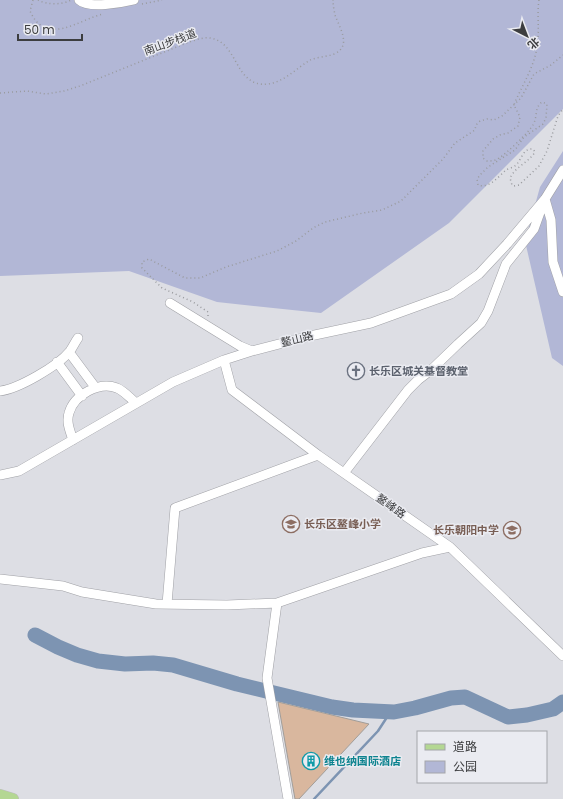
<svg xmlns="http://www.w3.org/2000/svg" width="563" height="799" viewBox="0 0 563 799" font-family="Poppins,'Noto Sans SC',sans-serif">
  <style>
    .green { fill: #b2b7d6 }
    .water { fill: #7d94b2 }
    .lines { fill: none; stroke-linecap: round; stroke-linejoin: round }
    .stream { stroke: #7d94b2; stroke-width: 2.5 }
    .river { stroke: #7d94b2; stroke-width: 15 }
    .building { fill: #d9b79e; stroke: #a19d99 }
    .minor-casing { stroke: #a0a1a6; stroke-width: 10 }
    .major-casing { stroke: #bdbdbe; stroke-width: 12 }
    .path { stroke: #999a9e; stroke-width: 1.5; stroke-dasharray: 1 3; stroke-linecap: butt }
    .minor { stroke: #fff; stroke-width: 9 }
    .major { stroke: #b4d793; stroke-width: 11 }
    .labels { text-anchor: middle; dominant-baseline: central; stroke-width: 3; stroke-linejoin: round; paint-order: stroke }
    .street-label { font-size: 11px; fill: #3c3d3f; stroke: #eaebf1 }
    .worship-label { font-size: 11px; font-weight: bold; fill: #5b616d; stroke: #eaebf1; text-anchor: start }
    .education-label { font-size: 11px; font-weight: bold; fill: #785e54; stroke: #eaebf1; text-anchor: start }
    .culture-label { font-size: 11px; font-weight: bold; fill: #0d838f; stroke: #eaebf1; text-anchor: start }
  </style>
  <rect width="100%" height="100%" fill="#dddee4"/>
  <path class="green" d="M0 0H563V109L449 223 321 313 217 302 129 271 0 276Z
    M563 151V366L552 358 525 241 540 187Z"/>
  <path class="water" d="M563 699V705L535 719 540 710Z"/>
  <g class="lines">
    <path class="stream" d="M314 799 378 731 391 711"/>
    <path class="river" d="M35 635 58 647 77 655 98 661 125 664 153 663 173 665 237 684 332 707 353 710 394 712 415 708 451 698 465 697 508 717 527 715 553 709 563 702"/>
  </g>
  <path class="building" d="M278 702 369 724 299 799H295Z"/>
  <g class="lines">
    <defs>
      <path id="minor" d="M79 0C88 9 122 3 134 0
        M545 199 551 220 553 262 563 292
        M170 303 240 346 252 351
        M69 352 95 387
        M224 360 232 390 318 455 450 547 563 656
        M57 362 82 396
        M0 391C18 389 58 366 70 351 73 347 75 342 78 338
        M73 440C70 431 66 422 69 413 74 395 99 381 117 388 124 391 130 398 136 403
        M344 473 408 390 418 380 431 370 458 344 481 323 488 311 506 264 534 229 543 204
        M0 475 19 471 173 382 224 360 252 351 310 336 371 323 451 294 479 274 507 244 545 199 563 170
        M0 579 63 586 82 592 156 604 227 605 277 603
        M167 604 175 508 318 455
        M288 799 267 678 277 603 422 553 450 547"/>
      <path id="major" d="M0 795 13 799"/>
    </defs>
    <use href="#minor" class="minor-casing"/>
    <use href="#major" class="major-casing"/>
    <path class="path" d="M33 0 30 11C46 47 78 20 103 14
      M38 0C47 5 62 5 71 0
      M539 0C537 13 539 25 538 38 537 62 525 80 515 102L514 105 520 117 518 126 508 133 500 135 493 139 483 151V158L487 161C491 161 495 161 499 158 505 155 530 131 533 125 538 116 534 108 542 102L547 104 546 118 543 124 524 137 515 150 488 167 481 174 477 179 478 185C489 189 498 177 505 171 508 168 513 168 516 165 522 159 523 148 533 149L535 152C528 163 516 166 510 178L512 185 514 186 519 185 539 166 547 151 558 116 563 109
      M142 4 162 0
      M0 93 27 91 46 94 64 91 80 86 189 42C196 40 203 37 210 38 239 42 234 88 268 84 284 82 297 68 310 60 317 57 326 57 334 54 352 46 340 29 335 15 334 10 333 5 333 0
      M208 316V312L193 302 162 288 142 268V262L149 259 185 278H200L226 267 277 251 296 241 313 228 325 222 363 213 382 210 401 201 443 159 455 143 475 130 476 125 480 121 487 119 494 120 502 116 521 98 534 74 551 65 563 55"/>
    <use href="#minor" class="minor"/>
    <use href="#major" class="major"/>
  </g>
  <defs>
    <symbol id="church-ring" viewBox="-11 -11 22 22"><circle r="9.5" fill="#eaebf1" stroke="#6b7280" stroke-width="1.5"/><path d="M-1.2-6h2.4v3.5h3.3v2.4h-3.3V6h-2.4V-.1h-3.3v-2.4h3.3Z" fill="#6b7280"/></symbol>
    <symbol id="school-ring" viewBox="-11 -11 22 22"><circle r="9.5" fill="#eaebf1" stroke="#8d6e63" stroke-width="1.5"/><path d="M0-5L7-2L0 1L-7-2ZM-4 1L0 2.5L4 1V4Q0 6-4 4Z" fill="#8d6e63"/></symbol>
    <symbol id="building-ring" viewBox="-11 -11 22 22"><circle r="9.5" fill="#eaebf1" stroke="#0f9aa8" stroke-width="1.5"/><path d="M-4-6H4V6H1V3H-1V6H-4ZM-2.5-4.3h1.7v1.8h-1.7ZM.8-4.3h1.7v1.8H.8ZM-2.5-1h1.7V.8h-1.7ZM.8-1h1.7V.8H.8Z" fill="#0f9aa8"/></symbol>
  </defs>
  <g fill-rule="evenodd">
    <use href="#church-ring" x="346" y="361" width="20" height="20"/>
    <use href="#school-ring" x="281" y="514" width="20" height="20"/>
    <use href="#school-ring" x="502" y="520" width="20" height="20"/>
    <use href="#building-ring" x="301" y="751" width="20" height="20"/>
  </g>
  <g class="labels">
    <g class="street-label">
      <text transform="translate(170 42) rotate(-20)">南山步栈道</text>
      <text transform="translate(297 339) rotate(-14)">鳌山路</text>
      <text transform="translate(391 506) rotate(35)">鳌峰路</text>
    </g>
    <g class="worship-label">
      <text x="369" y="371">长乐区城关基督教堂</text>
    </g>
    <g class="education-label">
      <text x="304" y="524">长乐区鳌峰小学</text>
      <text x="499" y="530" text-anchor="end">长乐朝阳中学</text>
    </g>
    <g class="culture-label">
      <text x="324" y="761">维也纳国际酒店</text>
    </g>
  </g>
  <rect x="417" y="731" width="130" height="52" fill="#eaebf1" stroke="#a4a5aa"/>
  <rect x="425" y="744" width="20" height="6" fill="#b4d793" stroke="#a4a5aa"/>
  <text x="453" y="751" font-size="12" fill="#3c3d3f">道路</text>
  <rect x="425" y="761" width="20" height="12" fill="#b2b7d6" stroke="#a4a5aa"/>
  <text x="453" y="771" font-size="12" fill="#3c3d3f">公园</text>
  <g transform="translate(527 36) rotate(138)" stroke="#eaebf1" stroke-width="3" paint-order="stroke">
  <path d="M0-3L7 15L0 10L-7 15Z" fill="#3c3d3f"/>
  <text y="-6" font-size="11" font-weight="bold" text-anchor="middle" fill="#3c3d3f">北</text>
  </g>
  <path d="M18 34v6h64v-6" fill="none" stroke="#3c3d3f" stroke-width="2"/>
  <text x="24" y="34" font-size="12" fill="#3c3d3f" stroke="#eaebf1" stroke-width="3" paint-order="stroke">50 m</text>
</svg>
